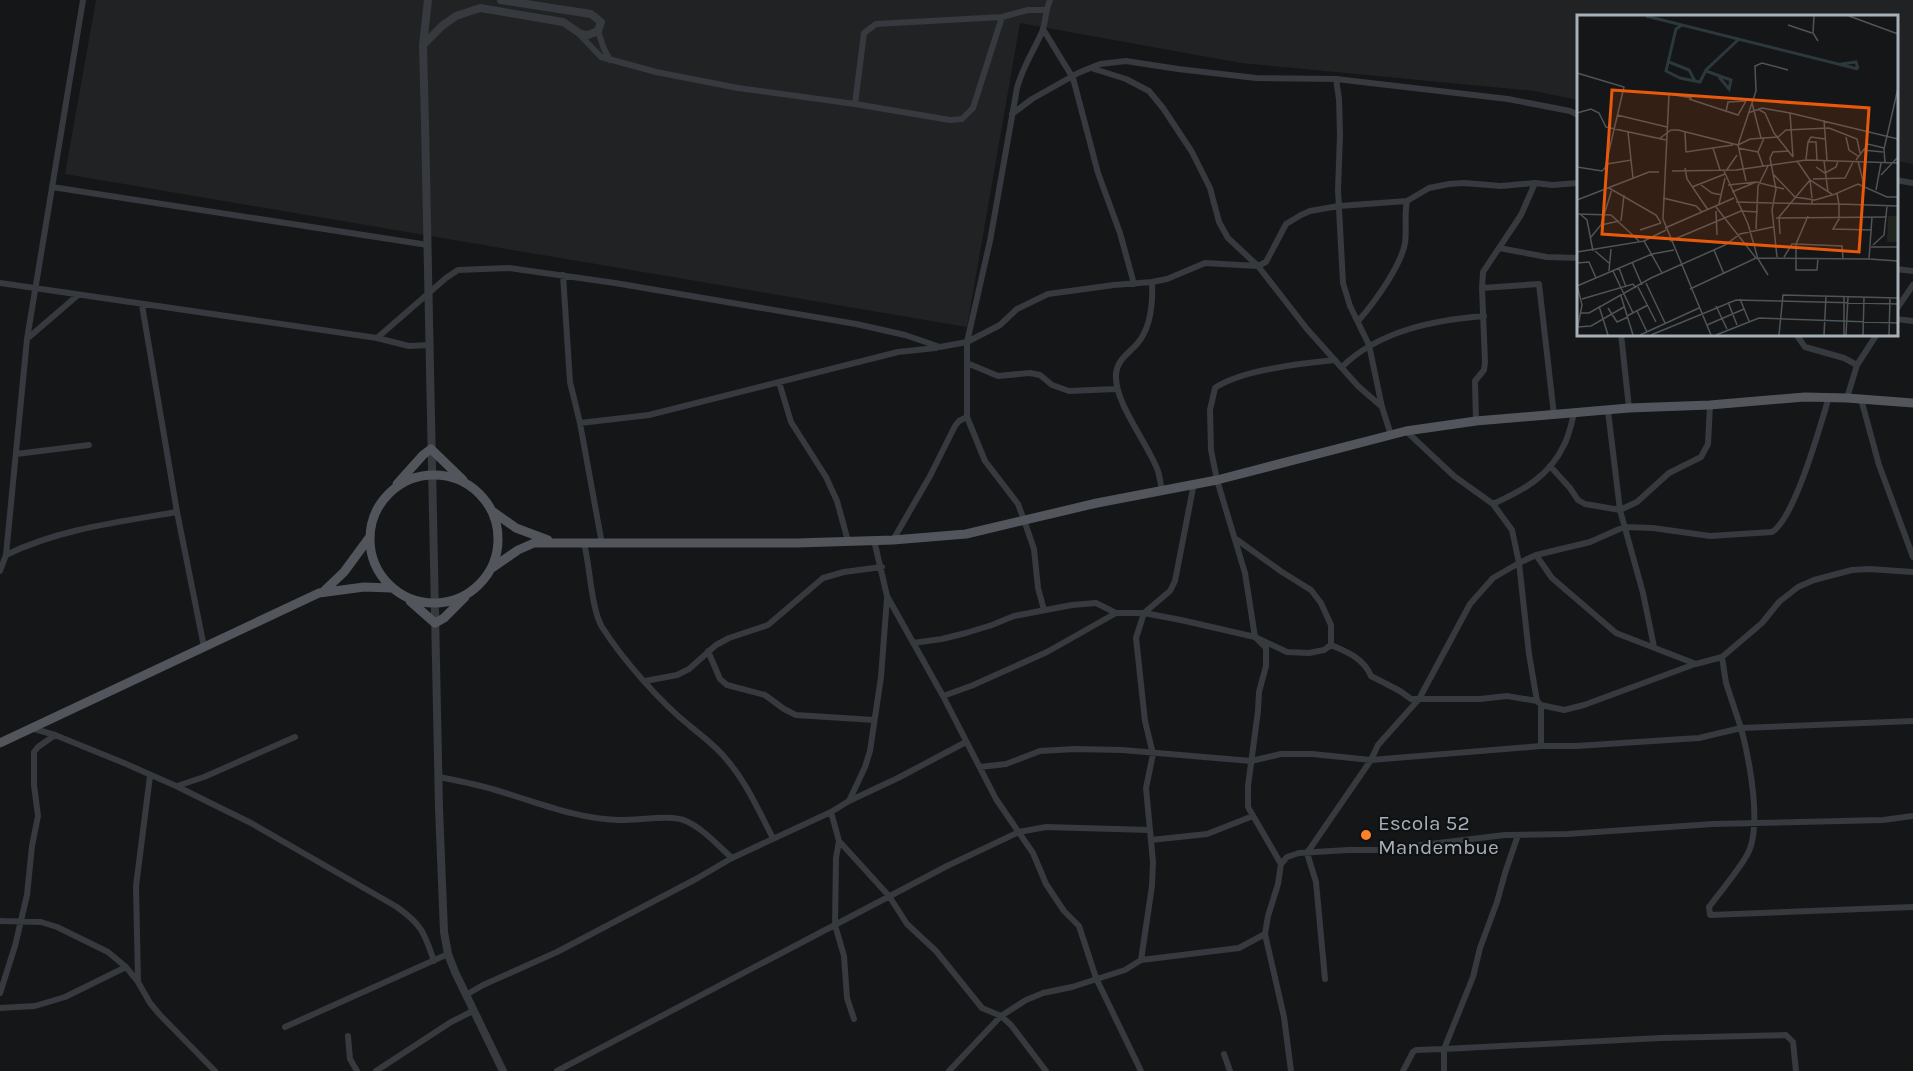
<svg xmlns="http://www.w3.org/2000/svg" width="1913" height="1071" viewBox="0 0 1913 1071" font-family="Karla,sans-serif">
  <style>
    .built { fill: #212224 }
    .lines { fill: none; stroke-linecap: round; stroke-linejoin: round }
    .minor { stroke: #36393d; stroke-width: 6 }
    .tertiary { stroke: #36393d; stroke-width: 8 }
    .primary { stroke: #52565c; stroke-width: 9 }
    .poi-dot { fill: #fd8328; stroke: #101112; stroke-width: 2 }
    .labels { text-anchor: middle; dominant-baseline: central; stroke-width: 4.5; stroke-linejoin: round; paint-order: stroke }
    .poi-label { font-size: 21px; fill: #a6b0b8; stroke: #101112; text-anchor: start }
    .inset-river { fill: none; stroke: #2b383c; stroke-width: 3 }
    .inset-road { fill: none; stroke: #4f5457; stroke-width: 1.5 }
    .view { fill: #e8590c; fill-opacity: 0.15; stroke: #e8590c; stroke-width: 3 }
    .inset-edge { fill: none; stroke: #a6b0b8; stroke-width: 3 }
  </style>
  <rect width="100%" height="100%" fill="#151617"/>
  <path class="built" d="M96 0H1913V164L1897 161 1896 16H1578V100L1534 91 1241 63 1020 23 967 327 65 174Z"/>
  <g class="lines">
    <path class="minor" d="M1043 29 1073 78 1098 173 1120 233 1134 284
      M598 31 604 49 610 60
      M578 33 601 57 656 72 738 88 855 104 950 120 962 119 973 108 1002 17
      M1091 68 1126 79 1149 91 1163 108 1192 152 1210 188 1219 222 1228 238 1258 266 1307 329 1358 386 1382 407
      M1336 79 1339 99 1340 135 1338 190 1343 283 1350 306 1369 345 1382 407 1391 435
      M855 104 864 33 876 24 1002 17 1028 10H1045
      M1012 114 1032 99 1078 73 1100 64 1126 61 1178 69 1256 78 1336 79 1508 99 1570 111 1578 115
      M1896 180 1913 183
      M52 187 428 245
      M1499 248 1521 215 1535 183
      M1896 269 1913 271
      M563 275 570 382 580 423 649 415 898 352 936 348
      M1152 282C1153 303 1151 328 1137 344 1128 354 1117 360 1116 374 1114 403 1148 443 1158 471 1160 477 1160 483 1162 489
      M0 283 377 338 409 346 430 345
      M1482 288 1483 272 1499 248 1547 257 1578 258
      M142 305 177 512
      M1896 310 1913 285
      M1896 319 1913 321
      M1359 320C1374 303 1401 266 1405 243 1407 229 1404 215 1407 201
      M1621 334 1629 408
      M1796 334 1805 347 1844 358 1857 365
      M28 338 78 295
      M377 338 446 278 458 270 509 268 615 283 856 324 905 335 940 347 967 342 990 241 1017 88C1023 66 1033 52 1042 32 1046 22 1045 11 1050 0
      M967 363 998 376 1030 373 1040 375 1052 385 1069 391 1116 389
      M1342 367C1378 331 1434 320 1484 316
      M779 382 791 422 826 477 837 501 848 541
      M1847 398 1857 365 1877 334
      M1861 399 1879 465 1913 557
      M1608 411 1620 510 1643 593 1654 647
      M1476 421 1475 381 1484 370 1485 362 1482 288 1539 284 1554 415
      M580 423 602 544
      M1406 431 1454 476 1493 504 1512 530 1519 563 1536 555 1552 578 1616 633 1696 664 1722 657 1762 623 1779 602 1798 587 1814 580 1852 570 1869 569 1913 572
      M16 454 89 445
      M1550 466 1570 488 1578 500 1585 504 1620 510 1637 502 1669 473 1701 457 1708 444 1710 405
      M1493 504C1523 490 1549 477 1564 445 1569 436 1571 424 1574 414
      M1236 539 1282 572 1311 590 1321 603 1331 625V645C1348 652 1364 659 1371 676L1400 691 1411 699H1480L1507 696 1537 701 1541 705 1564 710 1584 705 1695 664
      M874 540 887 596 943 696 996 799 1033 853 1046 884 1064 911 1079 926 1096 978 1141 1071
      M893 540 930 476 955 426 959 421 967 417
      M584 543C590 566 591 608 602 627 623 660 660 702 690 726 703 737 716 746 727 760 747 783 759 812 773 838
      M6 555C59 529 119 522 177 512L204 647
      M1536 555 1590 542 1624 527 1653 528 1710 536 1772 532C1795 518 1820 426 1829 397
      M0 571 6 555 27 339 83 0
      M1044 610 1038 588 1034 549 1024 520 1018 504 985 461 967 417V342L1000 325 1017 309 1048 294 1114 285 1152 282 1167 279 1205 263 1258 266 1266 262 1286 224 1301 215 1310 211 1339 206 1407 201 1429 188 1449 184 1464 183 1501 186 1535 183 1552 185 1578 183
      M913 643 942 639 966 633 992 625 1014 616 1072 605 1096 603 1116 613
      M708 651 720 679 727 685 765 695 784 709 796 715 874 720
      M1722 657 1726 683 1741 728 1913 721
      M645 681 677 675 689 669 716 645 729 638 768 625 823 578 844 572 882 567
      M943 696 971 686 1047 652 1116 613H1144L1181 620 1255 637 1287 652 1309 653 1324 650 1331 645
      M1541 705V746H1576L1699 738 1741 728C1749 758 1763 827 1747 855 1738 871 1720 892 1709 907L1710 915 1913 907
      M31 728 55 735 124 763 176 786 251 823 397 907C422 925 424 932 434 961
      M980 767 1006 764 1040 751 1075 749 1122 750 1251 761 1281 754H1312L1371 760 1541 746
      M439 777C460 781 481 785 502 792 539 803 578 819 618 820 636 821 671 814 686 821 704 829 718 846 732 858
      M177 786 204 777 295 737
      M849 801 865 767 870 751 881 677 887 598
      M831 812 839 841 889 896 907 924 936 951 982 1008 1001 1016 1011 1025 1046 1071
      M1151 840 1207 834 1253 816
      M839 841 836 858 835 925 844 956 847 998 854 1019
      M1281 864 1287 857 1299 853 1348 850H1380L1505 835 1567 834 1713 824 1883 820 1913 816
      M0 921 41 922 57 927 108 952 126 967 138 982 150 1003 160 1015 215 1071
      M1141 960 1152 886 1153 862 1146 788 1153 754 1145 721 1136 638 1144 613 1170 591 1175 581 1194 483
      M1325 979 1316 882 1307 853 1371 760 1378 745 1419 699 1470 604 1493 578 1519 563 1529 654 1537 701
      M138 981 136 886 150 776
      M0 993 15 946 27 895 32 846 38 816 34 785V752L38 747 55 735
      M466 995 483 985 557 952 696 879 732 858 831 812 849 801 898 778 966 742
      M0 1008 35 1006 65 997 126 967
      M285 1027 448 954
      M348 1036 350 1059 357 1071
      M1224 1054 1230 1071
      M376 1071 451 1022 473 1011
      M557 1071 947 866 1019 832 1046 827 1149 830
      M949 1071 1001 1016 1026 1000 1043 993 1072 987 1125 970 1141 960 1239 948 1265 934
      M1291 1071 1284 1017 1265 934 1268 916 1278 884 1281 864 1248 807V786L1258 711 1259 692 1266 666V648L1255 637 1245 573 1217 480 1211 450 1210 410 1215 388C1241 370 1303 363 1335 360
      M1403 1071 1413 1052 1416 1050 1444 1049 1473 977 1480 948 1497 902 1505 873 1518 835
      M1444 1071V1049L1661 1038 1786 1035 1793 1042 1796 1071"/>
    <path class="tertiary" d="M428 0 423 45 425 124 439 808 444 932 448 954 455 972 503 1071
      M423 45 442 26 456 16 480 8 563 22 581 34 588 35 598 31 601 22 591 14 501 0"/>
    <path class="primary" d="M370 539a64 64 0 1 1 128 0a64 64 0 1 1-128 0Z
      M397 484 423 455 431 449 463 480
      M492 511 516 528 548 540
      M492 568 518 550 534 543H797L893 540 966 534 1097 503 1217 480 1406 431 1476 421 1629 408 1710 405 1805 397 1847 398 1913 403
      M323 592 344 572 369 538
      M410 601 435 623 444 618 465 597
      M0 743 319 593 364 587 391 588"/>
  </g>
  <circle class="poi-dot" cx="1366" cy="835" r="6"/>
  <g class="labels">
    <g class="poi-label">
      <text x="1378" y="823">Escola 52<tspan x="1378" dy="24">Mandembue</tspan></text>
    </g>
  </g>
  <g transform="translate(1577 15)">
    <rect width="321" height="321" fill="#151617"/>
    <path d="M311 201H321V227H310Z" fill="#1e261d"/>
    <path class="inset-river" d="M69 1 281 54M105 10 99 14 89 56 103 63 123 67 129 55 162 24M92 47 112 55 118 66M264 49 279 47 281 54M129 56 154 65 152 74 142 62"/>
    <path class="inset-road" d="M237 1 236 18 241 26M272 1 321 19M211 10 235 18M0 58 47 72 28 153 25 156 0 152M115 83 92 79 86 204 134 320M112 84 161 100 169 86M175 88 184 123M181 94 188 98 197 118 216 142M149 97 151 87 169 86M0 98 14 94 22 98 29 112 89 125M171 98 185 93 213 98 321 124M213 98 216 142M40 100 90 112M247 105 250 145M51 117 54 145M108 117 109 137 156 130M269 122 272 135 281 141M82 124 94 115H101L161 130 179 76 178 51 185 48 211 55M231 127 234 122 248 124M136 133 143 155M161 133 181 137M286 135 306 137M229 144 231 127H239L240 145M279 145 291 129 307 133M220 146 233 165 256 180 281 169 310 182H321M247 146 251 177M281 146 287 170M308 148 307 134 321 73M30 149 54 145 56 163M186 151 181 137 187 123M239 152 248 158 259 152 261 146M108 153 110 164 131 195M95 156 159 155 229 145 321 148M147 156 171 209 181 244 191 260M149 156 160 140M196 159 218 182 238 185 255 180M304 160 321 142M236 164 268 163 276 147M233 165 235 183M169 166 161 130 173 124 201 122 209 115 252 113 280 124 283 138M124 170 135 178 145 180M151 170 179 167M115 172 148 159M32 173 79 200 84 208M299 175 304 148M155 177 179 167 207 174M260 179 262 189 321 191M86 183 119 191 125 197M235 184V189H262V204L256 214 295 215M0 185 72 157H82M159 187 235 189M142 189 148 163M139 192 179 243M139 196 140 220M0 199 34 200 62 226M3 199 10 205 16 236M199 203 310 202M44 206 47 180M24 210 42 206M88 213 157 183M179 214 181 171 191 151M63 215 84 208M203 219 202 202 233 165M14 222 24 210 35 174M67 226 89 215M93 226 164 196 181 197M296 230 307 220 310 191M294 232H321M137 235 147 259M18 236 32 248M0 237 67 226 85 258M200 242 195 195 199 174 193 143 196 137 211 136M207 242 215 229H219L231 201M241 243 240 255H219V229L265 231 266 244M292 244 321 246M55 247 65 270M0 248 12 247 19 263M42 253 49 272M32 256 34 234M36 256 56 298M69 268 88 308M0 271 75 239 97 235M61 272 79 307M113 274 179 243 292 244 295 202M44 281 56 320M5 284 56 269 59 273M163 284 172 306M151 287 160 310M22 291 31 320M139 291 150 314M31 293 40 307 51 302M60 296 70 317M4 298H12L74 263 148 230 163 219 196 212M50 301 71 290M130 310 167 294M0 312 14 311 47 292M0 315 5 290 0 270M63 320 122 293M74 320 159 285 321 289M139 320 182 303 321 308M202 320 206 280 321 283M247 320 249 281M267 320V282M269 320 271 282M286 320 287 282M312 320 313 283"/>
    <path class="view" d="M35 75 292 93 282 237 25 219Z"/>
    <rect width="321" height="321" class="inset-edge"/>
  </g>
</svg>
